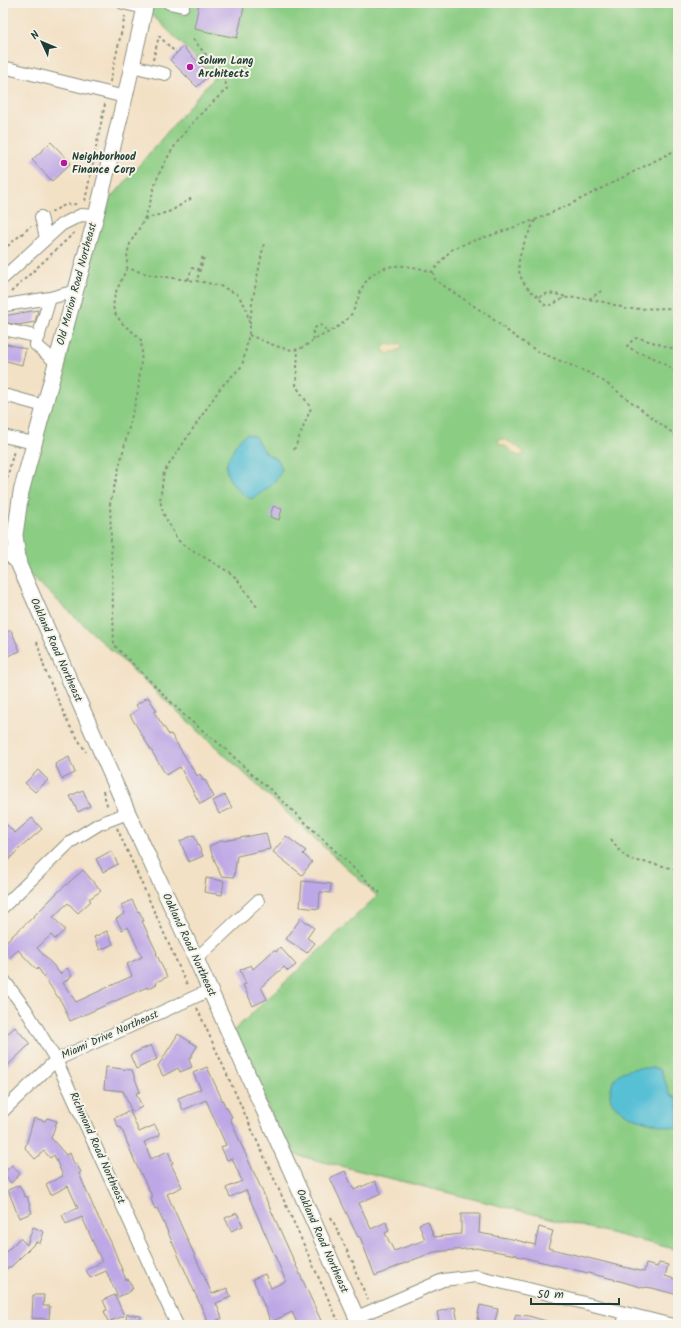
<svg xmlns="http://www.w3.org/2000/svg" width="681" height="1328" viewBox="0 0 681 1328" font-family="Kalam,sans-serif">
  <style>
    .green { fill: #8ccd84; stroke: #56855c }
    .sand { fill: #eeda9e; stroke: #868c69 }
    .water { fill: #58c0d5; stroke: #3c7e84 }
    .building { fill: #bea7e6 }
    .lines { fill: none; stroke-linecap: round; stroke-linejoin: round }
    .minor-casing { stroke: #898f7d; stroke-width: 14 }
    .major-casing { stroke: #898f7d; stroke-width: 17 }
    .path { stroke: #898f7d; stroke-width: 2; stroke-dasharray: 3 3; stroke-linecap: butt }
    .minor { stroke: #fff; stroke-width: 12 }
    .major { stroke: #fff; stroke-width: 15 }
    .poi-dot { fill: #b5179e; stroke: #f7f3e8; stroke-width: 1.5 }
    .labels { text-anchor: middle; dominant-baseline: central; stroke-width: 4; stroke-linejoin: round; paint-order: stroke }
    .poi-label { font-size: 11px; font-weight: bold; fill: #1f3d34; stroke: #f7f3e8; text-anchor: start }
    .street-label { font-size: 11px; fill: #1f3d34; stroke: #f7f3e8 }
  </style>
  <rect width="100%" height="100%" fill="#f7f3e8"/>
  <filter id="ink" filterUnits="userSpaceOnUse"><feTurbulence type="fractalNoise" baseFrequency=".025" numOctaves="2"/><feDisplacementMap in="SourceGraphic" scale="8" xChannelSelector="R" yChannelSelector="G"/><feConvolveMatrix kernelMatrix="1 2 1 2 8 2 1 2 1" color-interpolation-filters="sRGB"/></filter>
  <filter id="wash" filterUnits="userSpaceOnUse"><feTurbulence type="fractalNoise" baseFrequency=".012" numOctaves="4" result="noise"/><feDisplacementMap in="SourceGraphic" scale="16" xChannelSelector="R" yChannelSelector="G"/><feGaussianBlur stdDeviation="0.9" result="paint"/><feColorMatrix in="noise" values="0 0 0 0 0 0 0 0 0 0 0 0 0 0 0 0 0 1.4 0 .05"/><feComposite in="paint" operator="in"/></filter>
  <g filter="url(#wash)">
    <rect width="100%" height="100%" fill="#f3e1c6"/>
    <path class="green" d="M146 3H273L279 9 286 3H678V1250L292 1154 230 1034 377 896 19 565 15 535 96 216 215 76 145 8Z"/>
    <path class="sand" d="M388 343 396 345 400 343 402 346 401 349 388 354 382 349Z
      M502 439C509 441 520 447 524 453L523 455C515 458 512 451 507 447 503 445 501 446 498 442L499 440Z"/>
    <path class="water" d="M247 434 254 436 266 453 278 460 282 469C276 484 264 492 251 499 240 494 227 481 226 468 226 462 230 455 233 450 236 443 240 438 247 434Z
      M639 1068H657L661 1070 670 1094 678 1100V1129C661 1125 619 1118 611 1100 609 1096 611 1089 612 1085 616 1071 627 1070 639 1068Z"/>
    <g id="blocks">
      <path class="building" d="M199 3H245L237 38 194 29Z
        M183 47 210 74 197 87 170 60Z
        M51 142 71 163 52 181 32 160Z
        M38 310 35 322 18 325 3 322V316Z
        M3 343 26 349 22 365 3 360Z
        M273 506 282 509 279 520 270 517Z
        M11 630 20 651 3 658V634Z
        M148 697 157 711 154 712 169 735 171 734 197 776 200 774 203 781 205 780 214 797 200 804 180 767 166 775 130 715 139 709 136 705Z
        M69 757 75 773 62 779 55 764Z
        M38 770 48 780 35 792 25 783Z
        M83 790 90 806 78 812 70 796Z
        M225 795 232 808 219 814 213 801Z
        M32 818 42 829 18 850 3 866V844L8 839 3 834V821L15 833Z
        M266 833 270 849 237 856 234 877 221 876 209 846 223 840 224 841Z
        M194 835 203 856 189 862 180 841Z
        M286 836 306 851 303 854 312 862 302 875 273 852Z
        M111 851 118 864 103 872 96 859Z
        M83 870 101 891 89 899 91 901 78 913 68 903 53 917 65 930 55 939 51 935 37 948 54 966 60 974 67 968 72 976 63 983 76 1002 132 976 127 964 142 957 128 927 122 930 116 919 125 913 121 905 132 900 138 912 139 911 144 921H142L157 953H156L167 977 156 982 157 984 148 989 147 987 70 1021 62 1003 38 968 37 970 18 950 8 959 3 954V944L31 919 58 892Z
        M206 878 224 881 222 895 204 892Z
        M302 881 331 884 330 893 320 892 319 909 300 907Z
        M301 918 314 928 307 938 315 943 307 953 286 939Z
        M107 931 113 944 100 950 94 937Z
        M280 947 296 965 288 971 284 967 261 987 267 999 253 1006 243 985 246 984 240 970 251 965 253 969 274 950 276 952Z
        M15 1027 30 1044 3 1070V1038Z
        M178 1034 197 1046 189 1060 192 1067 180 1072 178 1068 163 1076 158 1066Z
        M151 1045 157 1059 136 1069 130 1055Z
        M106 1067 132 1070 140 1092 136 1093 142 1107 132 1112 123 1091 104 1089Z
        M207 1067 226 1108H227L232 1117 230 1118 241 1144 323 1325H298L292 1312 271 1322 253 1279 265 1274 271 1288 286 1281 246 1190 230 1197 226 1188 242 1181 232 1158 227 1160 221 1147 226 1145 206 1100 183 1110 178 1098 201 1089 193 1073Z
        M130 1111 139 1132 155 1125 160 1135 144 1142 151 1159 168 1151 173 1163 171 1164 182 1187 167 1194 212 1294 227 1288 231 1297 216 1303 222 1318 209 1324 157 1208 155 1209 151 1199 153 1198 135 1162 121 1127 119 1128 114 1118Z
        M34 1118 45 1121 47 1118 57 1121 51 1138 66 1155 70 1153 74 1164 76 1163 81 1172 79 1173 83 1183 96 1213 111 1242 126 1280 128 1279 133 1289H131V1291L118 1297 106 1271 90 1278 86 1270 102 1262 82 1217 66 1224 62 1215 78 1208 68 1186 51 1195 46 1184 63 1176 54 1155 50 1158 44 1151 35 1159 25 1148Z
        M12 1165 20 1174 11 1183 3 1174Z
        M345 1171 354 1190 375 1181 381 1193 359 1203 371 1229 386 1222 389 1231 385 1233 394 1251 425 1240 419 1224 428 1221 434 1237 461 1234V1214H480L479 1233 512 1239 535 1245 539 1227 553 1231 548 1248 644 1272 646 1264 657 1267 659 1263 668 1265 665 1276 678 1280V1295L652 1288 645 1287 644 1288 613 1279 517 1256V1255L476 1248 434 1252 405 1263 375 1276 360 1237H358L355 1231 330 1178Z
        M19 1185 25 1197 27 1196 32 1213 19 1218 8 1190Z
        M237 1213 243 1226 231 1231 225 1218Z
        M33 1227 44 1232 40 1243 36 1242 12 1266 3 1270V1255L20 1238 27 1245Z
        M33 1295H44L43 1306H50L49 1319 32 1318Z
        M115 1295 124 1316 108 1322 104 1311 107 1310 103 1300Z
        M480 1305 498 1309 494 1325 478 1321 479 1318 477 1319Z
        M455 1307 458 1322 440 1325 437 1312Z
        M127 1314 141 1316 140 1325H125Z
        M516 1314 525 1316V1315L550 1322V1325H513Z"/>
    </g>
  </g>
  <g filter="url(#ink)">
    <use href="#blocks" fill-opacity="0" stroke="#898f7d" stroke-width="1"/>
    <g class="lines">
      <defs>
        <path id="minor" d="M123 3 145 8
          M169 3 183 6
          M132 66 165 74
          M3 67 125 97
          M41 217 46 238
          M3 278 61 225 81 215 96 216
          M6 305 50 298
          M44 318 50 298 76 291
          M43 321 36 345 56 362
          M3 329 39 337
          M8 396 44 406
          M3 436 34 443
          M3 550 19 565
          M3 907 70 842 99 824 128 813
          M196 959 258 901
          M3 979 26 1010 56 1060 177 1325
          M3 1111 56 1060 210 990
          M357 1317 443 1280 476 1276 673 1325
          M623 1325 626 1313"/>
        <path id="major" d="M146 3 125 97 96 216 21 492 15 535 19 565 128 813 196 959 360 1325"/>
      </defs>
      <use href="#minor" class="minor-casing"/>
      <use href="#major" class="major-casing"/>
      <path class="path" d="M193 39 224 77 227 89C199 114 175 139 159 174 153 188 151 203 145 217 141 227 134 235 130 244 127 252 127 259 127 268L151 275 203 282 220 286 237 294 246 307 250 327 245 354 242 366 221 387 164 472 160 500 163 513 177 539 182 544 229 572 237 579 257 607
        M153 60 159 36 176 53
        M110 82 125 16
        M85 201 105 104
        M51 212 65 205 76 204
        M145 219 171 211 192 198
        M535 220C522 248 505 273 537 296 540 298 542 303 545 305 552 307 559 299 566 298 581 296 612 303 626 309L678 308
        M3 250 31 226
        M127 268 115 294 113 307 116 315 123 324 134 333 141 340 142 352 138 391 110 504 114 645 186 717 222 746 254 776 272 791 380 893
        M433 272 435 280 489 316 514 336 537 351 594 375 609 385 678 437
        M188 280 192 268 198 270 203 256 204 257 197 280
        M11 292 75 232
        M539 297C550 291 555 294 566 297
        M589 299 603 290
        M250 324 252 303 264 243
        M249 335C260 339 287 353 298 349 303 348 308 344 312 341 324 334 340 328 350 316 356 308 358 297 362 288 377 259 407 264 432 272L451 250 469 242 489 236 535 220 573 203 678 149
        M314 340C312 333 312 327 321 325L328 332
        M678 350 639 338C632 338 632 342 627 346L635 351 656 359 678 373
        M294 450 311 408 296 386 298 350
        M3 496 14 450
        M37 642 45 670 68 723 86 752
        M103 791 108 808
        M117 828 188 987
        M611 839 621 853 631 860 655 864 678 870
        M197 1008 340 1325
        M331 1217 350 1257 353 1262 355 1271 368 1300"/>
      <use href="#minor" class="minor"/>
      <use href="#major" class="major"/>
    </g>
  </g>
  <g class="poi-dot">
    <circle cx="190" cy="67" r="4"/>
    <circle cx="64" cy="163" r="4"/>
  </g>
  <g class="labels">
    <g class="poi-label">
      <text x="198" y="61">Solum Lang<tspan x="198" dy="13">Architects</tspan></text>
      <text x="72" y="157">Neighborhood<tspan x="72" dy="13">Finance Corp</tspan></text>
    </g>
    <g class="street-label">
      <text transform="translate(77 284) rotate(-75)">Old Marion Road Northeast</text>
      <text transform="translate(56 650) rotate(66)">Oakland Road Northeast</text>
      <text transform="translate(189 945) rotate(65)">Oakland Road Northeast</text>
      <text transform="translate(110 1035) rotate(-24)">Miami Drive Northeast</text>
      <text transform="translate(97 1148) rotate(66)">Richmond Road Northeast</text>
      <text transform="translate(322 1241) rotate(66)">Oakland Road Northeast</text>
    </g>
  </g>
  <rect width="681" height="1328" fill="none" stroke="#f7f3e8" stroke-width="16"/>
  <g transform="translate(42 42) rotate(314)" stroke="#f7f3e8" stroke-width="3" paint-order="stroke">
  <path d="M0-3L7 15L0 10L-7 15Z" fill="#1f3d34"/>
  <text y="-6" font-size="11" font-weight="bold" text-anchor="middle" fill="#1f3d34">N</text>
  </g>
  <path d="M531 1298v6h88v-6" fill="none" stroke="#1f3d34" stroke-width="2"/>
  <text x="537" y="1298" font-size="12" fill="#1f3d34" stroke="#f7f3e8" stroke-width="3" paint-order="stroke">50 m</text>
</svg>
